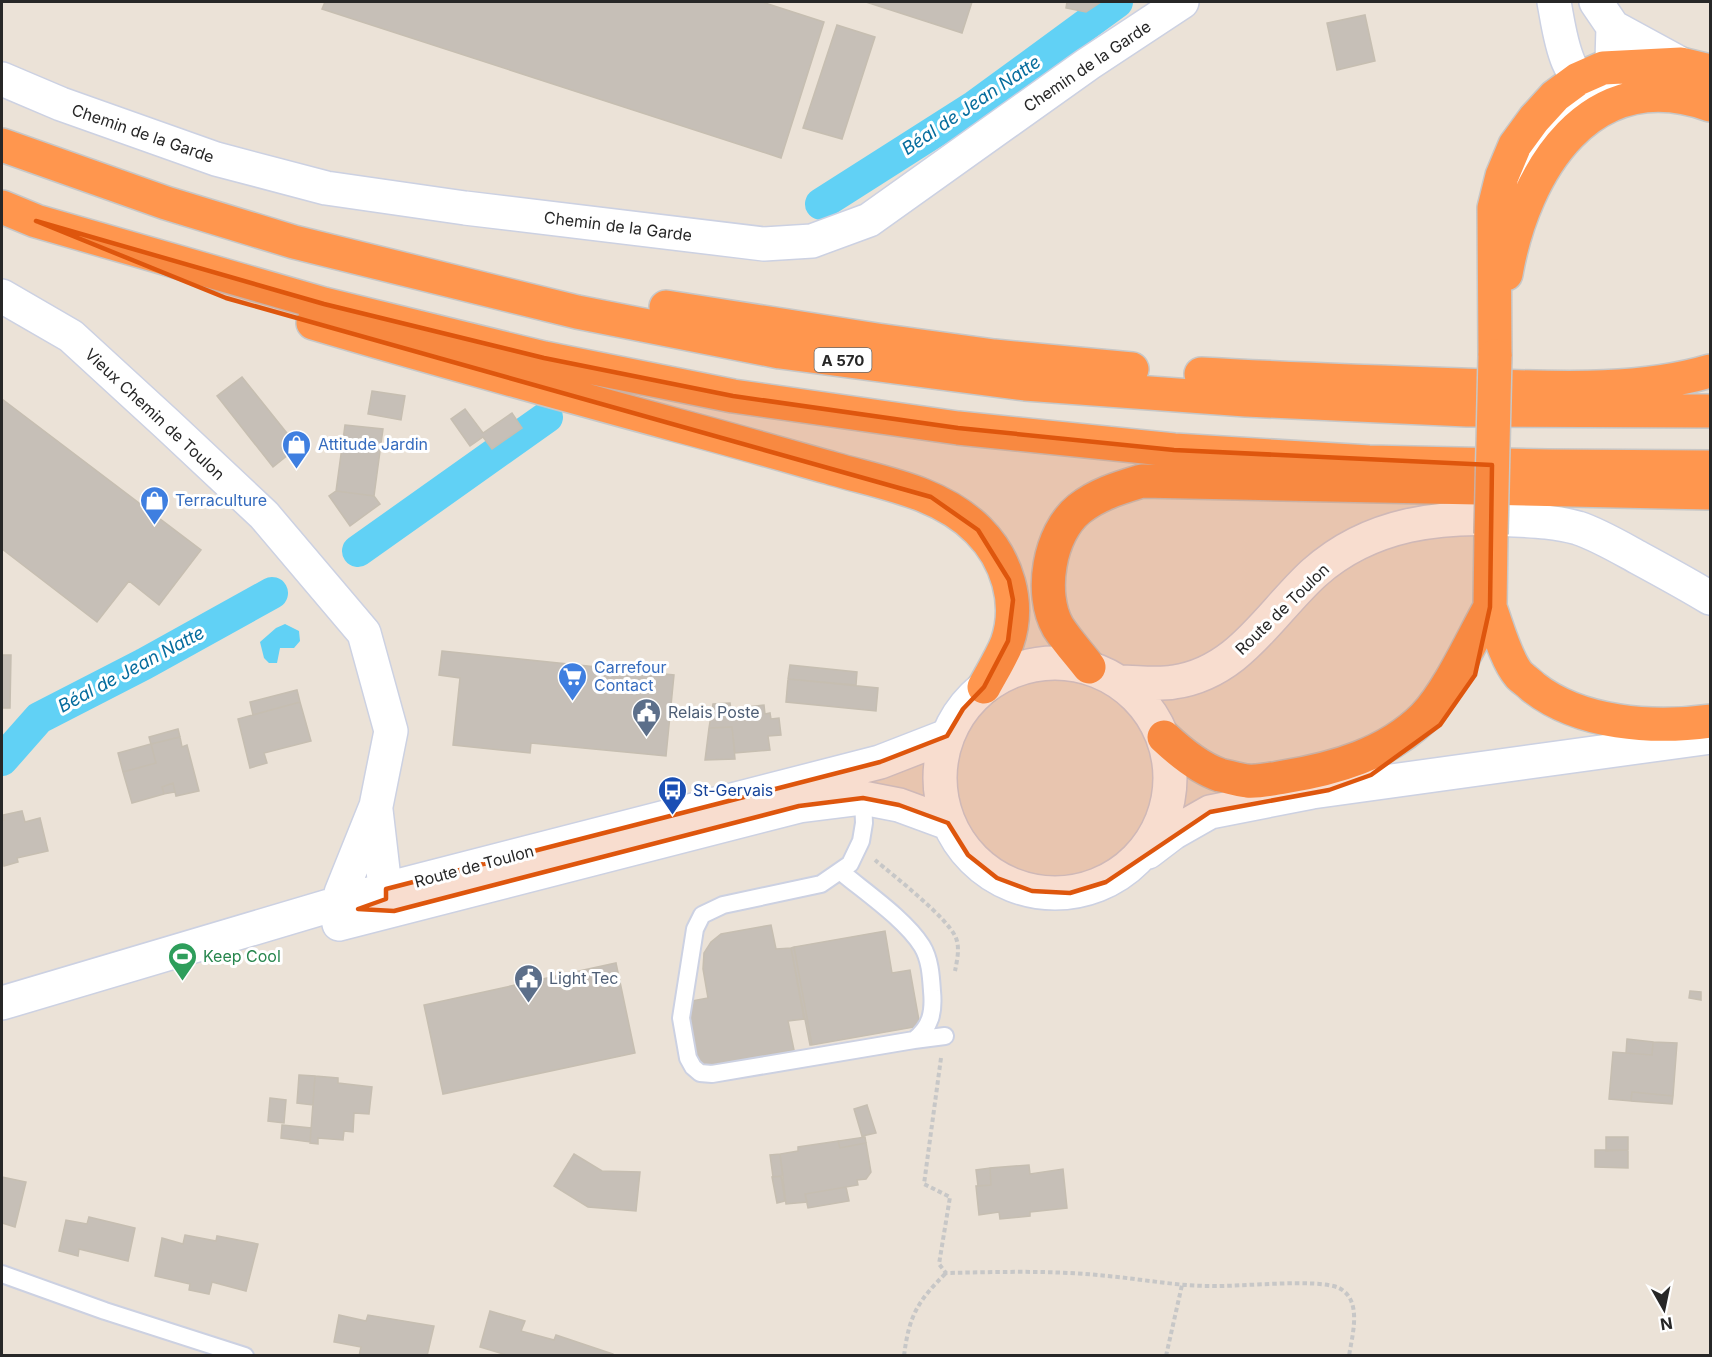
<svg xmlns="http://www.w3.org/2000/svg" width="1712" height="1357" viewBox="0 0 1712 1357" font-family="Inter,sans-serif">
  <style>
    .water { fill: #61d1f5 }
    .lines { fill: none; stroke-linecap: round; stroke-linejoin: round }
    .canal { stroke: #61d1f5; stroke-width: 32 }
    .building { fill: #c6bfb7; stroke: #c6beb1; stroke-width: 1.5 }
    .lane-casing { stroke: #ccd1e2; stroke-width: 20 }
    .street-casing { stroke: #ccd1e2; stroke-width: 36 }
    .secondary-casing { stroke: #ccd1e2; stroke-width: 36 }
    .highway-casing { stroke: #c7c7c7; stroke-width: 36 }
    .path { stroke: #c7c7c7; stroke-width: 4; stroke-dasharray: 4.5 3; stroke-linecap: butt }
    .lane { stroke: #fff; stroke-width: 16 }
    .street { stroke: #fff; stroke-width: 33 }
    .secondary { stroke: #fff; stroke-width: 33 }
    .highway { stroke: #ff964e; stroke-width: 33 }
    .highway-bridge-casing { stroke: #c7c7c7; stroke-width: 36; stroke-linecap: butt }
    .highway-bridge { stroke: #ff964e; stroke-width: 33 }
    .marked { fill: #de560d; fill-opacity: 0.2; stroke: #de560d; stroke-width: 4.5; stroke-linejoin: round }
    .labels { text-anchor: middle; dominant-baseline: central; stroke-width: 6; stroke-linejoin: round; paint-order: stroke }
    .shield { fill: #fff; stroke: #686868; stroke-width: 1.5 }
    .shield-label { font-size: 15px; font-weight: bold; fill: #272727 }
    .street-label { font-size: 16px; fill: #272727; stroke: #fff }
    .shop-label { font-size: 16px; fill: #366cbe; stroke: #fff; text-anchor: start }
    .service-label { font-size: 16px; fill: #4e5e75; stroke: #fff; text-anchor: start }
    .transit-label { font-size: 16px; fill: #164399; stroke: #fff; text-anchor: start }
    .leisure-label { font-size: 16px; fill: #27864d; stroke: #fff; text-anchor: start }
    .water-label { font-size: 18px; font-style: italic; fill: #056c9d; stroke: #fff }
  </style>
  <rect width="100%" height="100%" fill="#ebe2d7"/>
  <path class="water" d="M285 624 299 631 300 641 294 648H280L277 663H269L264 658 260 642 276 628Z"/>
  <g class="lines">
    <path class="canal" d="M821 204 975 106 1117 2
      M358 551 547 417
      M2 760 39 718 144 664 272 593"/>
  </g>
  <path class="building" d="M325 2H762L824 22 781 158 322 9Z
    M866 2H972L962 33Z
    M1067 2H1101L1086 12 1066 8Z
    M1365 15 1375 61 1337 70 1327 23Z
    M837 25 875 37 842 139 803 128Z
    M242 377 298 447 273 467 217 396Z
    M372 391 405 396 401 420 368 414Z
    M2 399 201 550 159 605 129 581 97 622 2 549Z
    M465 409 483 433 512 413 522 428 492 449 483 437 470 446 451 419Z
    M345 425 383 429 374 496 336 491Z
    M336 491 374 496 380 504 350 526 329 496Z
    M442 651 674 675 666 756 531 743 530 753 453 745 460 678 439 675Z
    M2 655H11L10 708H2Z
    M790 665 857 672 856 685 788 679Z
    M788 679 878 688 876 711 786 702Z
    M297 690 300 702 253 715 250 702Z
    M300 702 311 741 264 753 267 763 250 768 238 719Z
    M730 703 731 709 764 705 765 714 770 713 771 719 779 718 781 735 768 736 770 750 735 753 732 727 709 728 713 704Z
    M732 727 735 759 705 760 709 728Z
    M178 729 180 737 151 744 149 737Z
    M180 737 182 747 187 745 199 791 176 796 173 783 162 787 164 794 132 803 123 772 156 763 151 744Z
    M151 744 156 763 123 772 118 753Z
    M173 783 175 792 164 794 162 787Z
    M22 811 25 822 40 818 48 851 17 858 18 862 4 866 2 857V820H4L3 815Z
    M771 925 776 949 791 948 804 1019 788 1021 794 1050 699 1067 686 1002 708 998 703 969 704 953 711 942 721 934Z
    M885 931 892 973 910 970 920 1026 812 1045 794 947Z
    M794 947 812 1045H810L791 948Z
    M616 963 635 1053 443 1094 424 1005Z
    M1690 991 1701 992V1000L1689 998Z
    M1627 1039 1653 1042 1652 1055 1626 1053Z
    M1653 1042 1677 1043 1673 1096 1632 1092 1631 1101 1609 1099 1613 1052 1652 1055Z
    M299 1075 315 1076 313 1105 297 1103Z
    M315 1076 338 1078V1083L372 1087 369 1114 354 1113 353 1132 344 1131 343 1140 318 1138V1144L310 1143Z
    M1632 1092 1673 1096 1672 1104 1631 1101Z
    M270 1098 286 1100 284 1123 268 1121Z
    M867 1105 876 1133 862 1136 854 1109Z
    M282 1125 311 1128 310 1142 281 1138Z
    M865 1137 866 1143 840 1148 838 1141Z
    M1606 1137H1628V1150L1606 1151Z
    M838 1141 840 1148 866 1143 871 1172 866 1179 857 1180 858 1185 805 1194 807 1202 786 1204 780 1154 798 1151V1147Z
    M1595 1150H1628V1168L1595 1167Z
    M574 1154 602 1171 640 1172 636 1211 588 1207 554 1186Z
    M780 1154 783 1176 773 1177 770 1155Z
    M1029 1165 1030 1174 1063 1169 1067 1208 1030 1212V1216L1000 1219 999 1212 979 1215 976 1186 991 1185 990 1168Z
    M990 1168 991 1185 978 1186 976 1170Z
    M781 1176 785 1201 777 1203 772 1177Z
    M2 1177 26 1182 15 1227 2 1223Z
    M846 1187 849 1201 808 1208 805 1194Z
    M89 1217 135 1228 128 1261 79 1249 78 1256 59 1251 66 1220 87 1224Z
    M185 1235 216 1241 217 1236 258 1244 246 1291 212 1282 209 1294 189 1290 190 1284 155 1276 162 1238 183 1244Z
    M490 1311 525 1321 521 1331 554 1340 556 1335 613 1354V1356H510L480 1347Z
    M339 1315 366 1321 368 1315 434 1326 427 1356H359L361 1347 334 1342Z"/>
  <g class="lines">
    <defs>
      <path id="lane" d="M840 871C865 892 905 919 922 946 930 959 931 976 932 991 934 1012 931 1027 914 1040L712 1074 700 1073 693 1067 688 1058 681 1018 695 929 702 915 723 905 821 884 850 864 861 841 864 823 863 798
        M914 1040 945 1036
        M2 1274 105 1311 245 1356"/>
      <path id="street" d="M1554 2C1560 33 1564 82 1600 95
        M1596 2 1613 27 1681 64
        M2 79 61 104 216 159 326 188 465 208 764 244 812 241 869 220 1088 64 1182 2
        M1528 196 1536 151 1545 133 1582 99 1601 89 1607 82 1612 60 1613 27"/>
      <path id="secondary" d="M2 296 71 336 167 424 264 515 364 633 391 731 376 806 341 893C343 902 347 907 357 909
        M940 778a115 115 0 1 1 230 0a115 115 0 1 1-230 0Z
        M1120 682C1137 682 1157 685 1174 682 1239 673 1270 613 1314 573 1370 523 1443 514 1515 520 1536 521 1557 522 1578 528 1599 535 1619 547 1639 558 1663 571 1687 584 1710 598
        M1148 852 1173 833 1210 812 1312 792 1710 737
        M373 904 382 900 386 896 376 810
        M339 924 799 806 863 798 899 805 948 823
        M2 1003 386 889 880 762 947 736"/>
      <path id="highway" d="M2 145 166 203 294 242 577 312 780 352 1025 384 1246 400 1467 410 1710 411
        M2 207 36 221 324 304 544 358 733 396 958 428 1174 450 1369 462 1548 466 1710 467
        M1506 274C1524 171 1590 62 1710 105
        M666 307 877 340 994 356 1132 369
        M313 323C434 359 555 392 676 425 729 439 781 454 834 469 883 483 940 492 978 530 1007 559 1021 603 1007 643 1001 658 992 672 984 687
        M1495 356 1494 208 1502 176 1515 145 1534 119 1555 96 1578 79 1603 68 1681 64 1710 71
        M1201 374C1288 379 1374 382 1461 385 1542 387 1632 394 1710 371
        M1490 607C1497 626 1506 660 1519 675 1523 679 1529 683 1533 687 1580 724 1653 729 1710 721
        M1485 628 1490 607 1491 534
        M1089 667C1079 654 1067 641 1058 627 1039 594 1049 533 1079 509 1098 494 1119 488 1142 481L1710 493
        M1164 737C1180 752 1199 768 1220 775 1229 777 1239 780 1247 781 1259 782 1272 779 1284 777 1334 769 1387 754 1424 717 1449 691 1472 639 1490 607"/>
    </defs>
    <use href="#lane" class="lane-casing"/>
    <use href="#street" class="street-casing"/>
    <use href="#secondary" class="secondary-casing"/>
    <use href="#highway" class="highway-casing"/>
    <path class="path" d="M875 860C894 876 948 918 956 938 960 948 957 961 955 971
      M941 1058 924 1184 950 1197 939 1264 946 1273C999 1272 1054 1270 1107 1276 1142 1279 1176 1286 1211 1286 1239 1287 1318 1278 1339 1288 1363 1300 1352 1336 1349 1356
      M904 1356C909 1315 918 1301 946 1273
      M1166 1356 1182 1285"/>
    <use href="#lane" class="lane"/>
    <use href="#street" class="street"/>
    <use href="#secondary" class="secondary"/>
    <use href="#highway" class="highway"/>
    <defs>
      <path id="highway-bridge" d="M1491 534 1495 356"/>
    </defs>
    <use href="#highway-bridge" class="highway-bridge-casing"/>
    <use href="#highway-bridge" class="highway-bridge"/>
  </g>
  <path class="marked" d="M36 221 324 304 544 358 733 396 958 428 1174 450 1492 465 1490 607 1475 675 1440 725 1371 775 1329 790 1210 812 1106 882 1070 893 1032 891 997 878 968 855 948 823 899 805 863 798 799 806 394 911 358 909 386 899V889L880 762 947 736 963 709 984 687 1008 641 1013 600 1009 580 978 530 931 497 226 298Z"/>
  <defs>
    <symbol id="shop-pin" viewBox="-11 -11 22 30"><path d="M0 17L-7.5 6A9.5 9.5 0 1 1 7.5 6Z" fill="#3f7fe0" stroke="#fff"/><path d="M-5-2.5h2.3a2.7 3.5 0 0 1 5.4 0H5L5.5 6h-11ZM-1.5-2.5h3a1.5 2.3 0 0 0-3 0Z" fill="#fff"/></symbol>
    <symbol id="supermarket-pin" viewBox="-11 -11 22 30"><path d="M0 17L-7.5 6A9.5 9.5 0 1 1 7.5 6Z" fill="#3f7fe0" stroke="#fff"/><path d="M-6-5.5h2.5l.6 2H6L4.5 2H-2.5L-4.4-4H-6ZM-1.5 3.2a1.3 1.3 0 1 0 .1 0ZM3 3.2a1.3 1.3 0 1 0 .1 0Z" fill="#fff"/></symbol>
    <symbol id="civic-pin" viewBox="-11 -11 22 30"><path d="M0 17L-7.5 6A9.5 9.5 0 1 1 7.5 6Z" fill="#5c6f8a" stroke="#fff"/><path d="M-.6-6.5H3V-4.5H.6V-3L4-1V1h2V6H-6V1h2V-1L-.6-3ZM-1.2 2.5V6h2.4V2.5Z" fill="#fff"/></symbol>
    <symbol id="bus-pin" viewBox="-11 -11 22 30"><path d="M0 17L-7.5 6A9.5 9.5 0 1 1 7.5 6Z" fill="#1a4fb4" stroke="#fff"/><path d="M-5-6H5V4H4V6H2V4H-2V6H-4V4H-5ZM-3.5-4V0h7V-4ZM-3.5 1.2v1.5H-2V1.2ZM2 1.2v1.5H3.5V1.2Z" fill="#fff"/></symbol>
    <symbol id="stadium-pin" viewBox="-11 -11 22 30"><path d="M0 17L-7.5 6A9.5 9.5 0 1 1 7.5 6Z" fill="#2e9e5b" stroke="#fff"/><path d="M0-5a6.5 5 0 1 0 0 10a6.5 5 0 1 0 0-10ZM-3.5-1.8h7v3.6h-7Z" fill="#fff"/></symbol>
  </defs>
  <g fill-rule="evenodd">
    <use href="#shop-pin" x="280" y="428" width="33" height="45"/>
    <use href="#shop-pin" x="138" y="484" width="33" height="45"/>
    <use href="#supermarket-pin" x="556" y="660" width="33" height="45"/>
    <use href="#civic-pin" x="630" y="696" width="33" height="45"/>
    <use href="#bus-pin" x="656" y="774" width="33" height="45"/>
    <use href="#stadium-pin" x="166" y="940" width="33" height="45"/>
    <use href="#civic-pin" x="512" y="962" width="33" height="45"/>
  </g>
  <g class="labels">
    <rect class="shield" x="814.5" y="348" width="57" height="24" rx="4.5"/>
    <g class="shield-label">
      <text x="843" y="360">A 570</text>
    </g>
    <g class="street-label">
      <text transform="translate(1087 66) rotate(-34)">Chemin de la Garde</text>
      <text transform="translate(143 133) rotate(19)">Chemin de la Garde</text>
      <text transform="translate(618 226) rotate(7)">Chemin de la Garde</text>
      <text transform="translate(155 414) rotate(43)">Vieux Chemin de Toulon</text>
      <text transform="translate(1282 609) rotate(-44)">Route de Toulon</text>
      <text transform="translate(474 866) rotate(-15)">Route de Toulon</text>
    </g>
    <g class="shop-label">
      <text x="318" y="444">Attitude Jardin</text>
      <text x="175" y="500">Terraculture</text>
      <text x="594" y="667">Carrefour<tspan x="594" dy="18">Contact</tspan></text>
    </g>
    <g class="service-label">
      <text x="668" y="712">Relais Poste</text>
      <text x="549" y="978">Light Tec</text>
    </g>
    <g class="transit-label">
      <text x="693" y="790">St-Gervais</text>
    </g>
    <g class="leisure-label">
      <text x="203" y="956">Keep Cool</text>
    </g>
    <g class="water-label">
      <text transform="translate(971 105) rotate(-34)">Béal de Jean Natte</text>
      <text transform="translate(131 669) rotate(-28)">Béal de Jean Natte</text>
    </g>
  </g>
  <rect width="1712" height="1357" fill="none" stroke="#272727" stroke-width="6"/>
  <g transform="translate(1664 1309) rotate(171)" stroke="#ffffff" stroke-width="4.5" paint-order="stroke">
  <path d="M0-4.5L10 22L0 15L-10 22Z" fill="#272727"/>
  <text y="-9" font-size="16" font-weight="bold" text-anchor="middle" fill="#272727">N</text>
  </g>
</svg>
